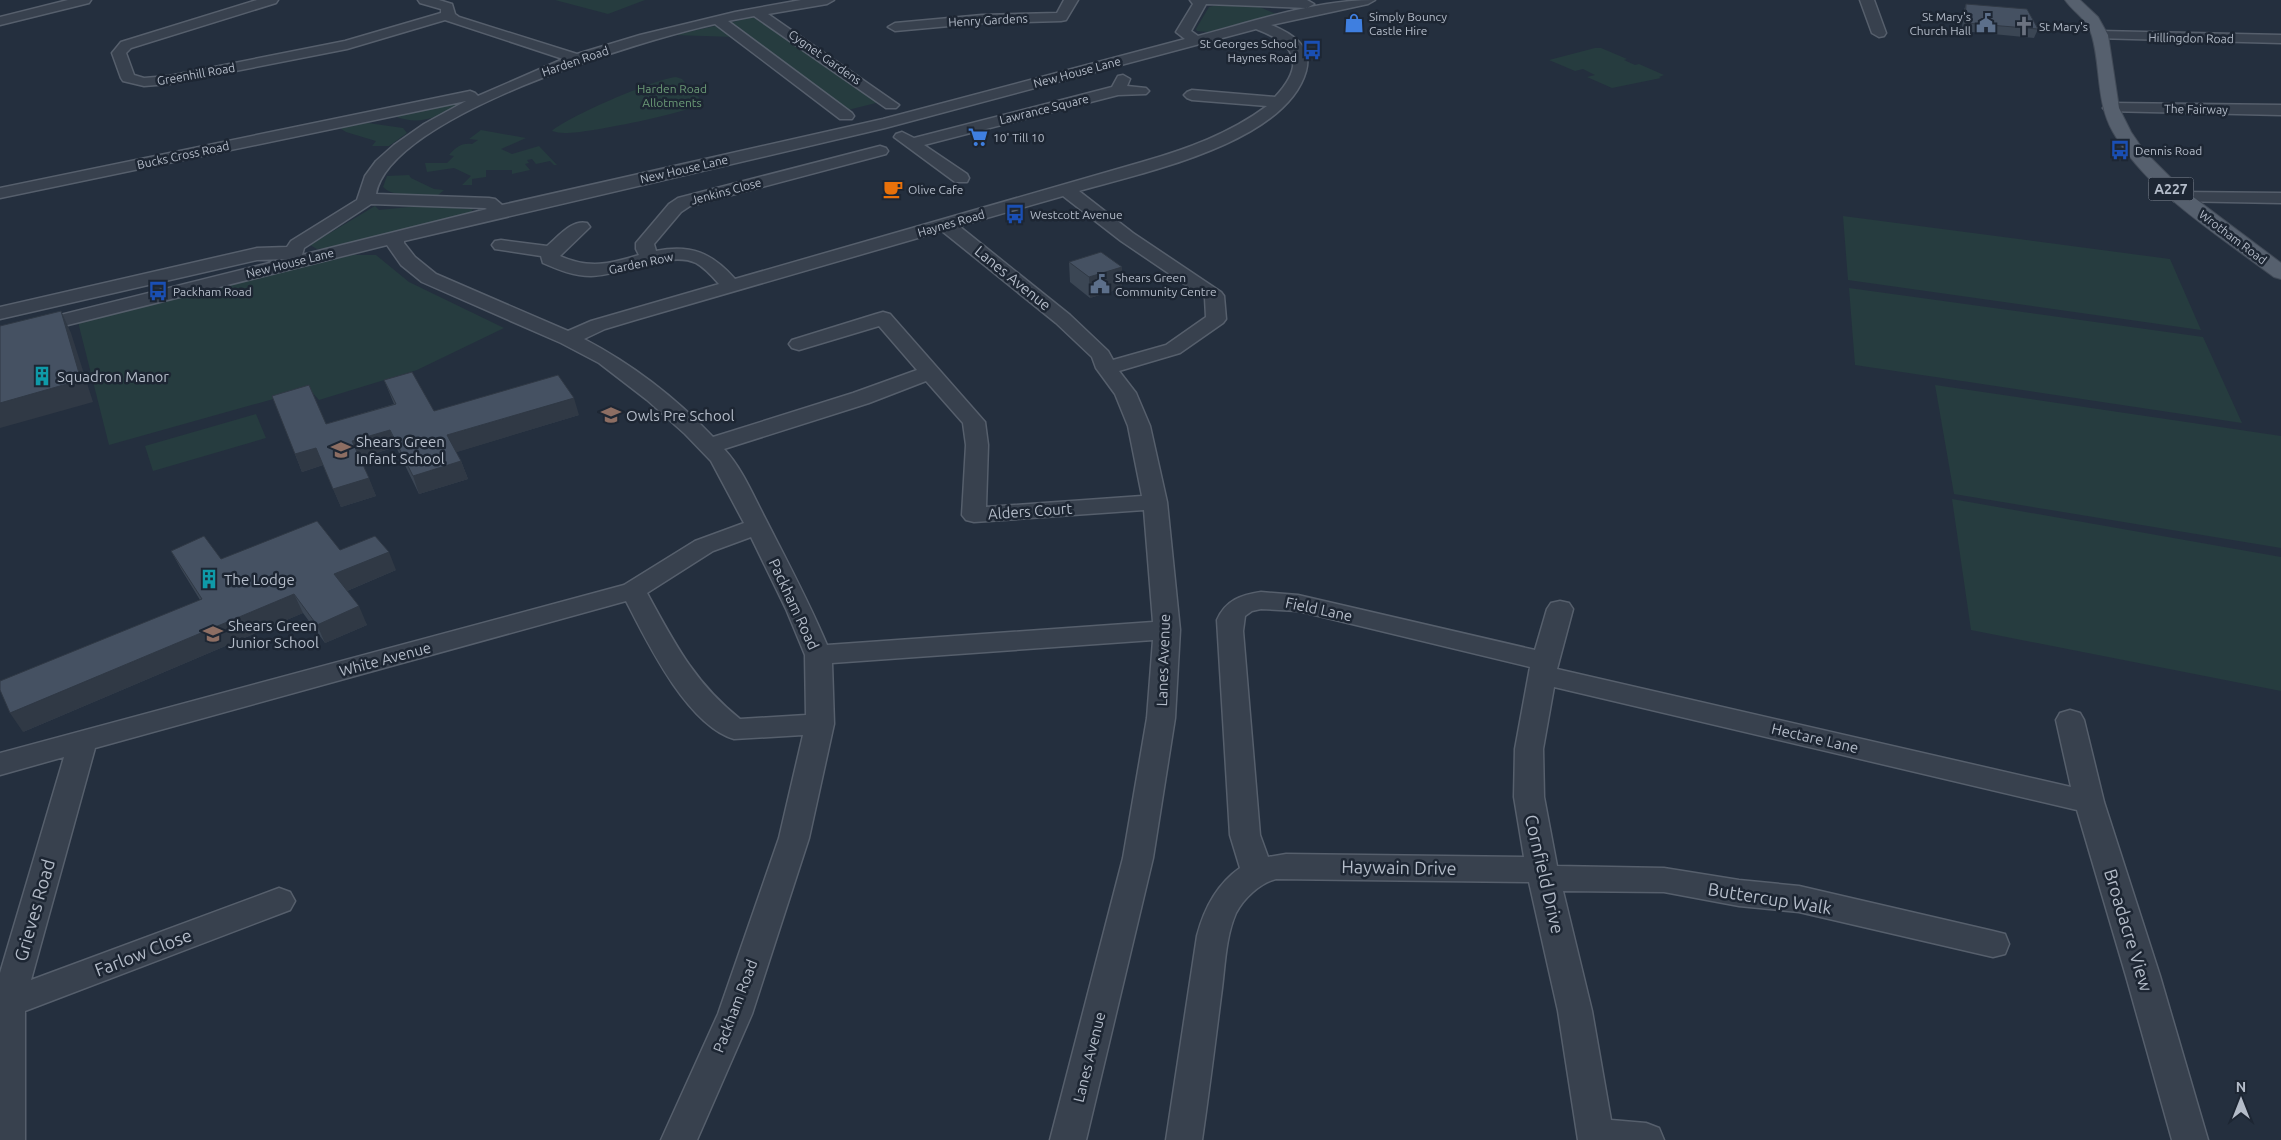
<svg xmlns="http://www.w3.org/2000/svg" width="2281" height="1140" viewBox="0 0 2281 1140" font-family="Ubuntu,sans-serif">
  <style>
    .green { fill: #263c3f }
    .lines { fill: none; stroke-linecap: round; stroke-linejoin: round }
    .minor-casing { stroke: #565f6c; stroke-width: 3 }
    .major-casing { stroke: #414a57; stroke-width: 2 }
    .minor { fill: #38414e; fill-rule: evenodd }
    .major { fill: #56606e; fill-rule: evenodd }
    .wall { fill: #3b4654 }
    .shaded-wall { fill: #303945 }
    .building { fill: #455162; stroke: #303945 }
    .labels { text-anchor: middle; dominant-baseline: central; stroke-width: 5; stroke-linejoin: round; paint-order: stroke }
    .far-poi-label { font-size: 12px; fill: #b4bcc9; stroke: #1d2633; text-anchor: start }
    .far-street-label { font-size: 12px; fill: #b4bcc9; stroke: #1d2633 }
    .far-park-label { font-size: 12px; fill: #6b9a76; stroke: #1d2633 }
    .shield { fill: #1d2633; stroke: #878f9c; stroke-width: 1 }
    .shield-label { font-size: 14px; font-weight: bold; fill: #b4bcc9 }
    .street-label { font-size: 15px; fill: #b4bcc9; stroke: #1d2633 }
    .poi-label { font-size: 15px; fill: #b4bcc9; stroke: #1d2633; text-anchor: start }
    .near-street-label { font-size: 18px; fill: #b4bcc9; stroke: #1d2633 }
  </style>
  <rect width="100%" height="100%" fill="#242f3e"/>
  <path class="green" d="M555 0H645L608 14Z
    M1217 5 1257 6 1276 14 1208 32 1197 31 1196 29 1209 7Z
    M757 16 880 102 844 111 729 23Z
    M715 26 719 27 734 37 674 35Z
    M1595 48H1601L1627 59 1624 60 1635 65 1639 64 1664 75 1659 77 1661 78 1612 88 1587 77 1595 75 1583 69 1575 71 1549 60Z
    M676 77 682 79 704 103C687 113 585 134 564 133 560 133 556 132 552 131 567 117 655 79 676 77Z
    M448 104H454L456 106C438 118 418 125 397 117L398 115Z
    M368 123 403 128 407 133 389 146H372L376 141 346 132 338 127Z
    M481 130 526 138 501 149 512 154 539 146 557 165H554L550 161 536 164 532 159 527 160 529 163 525 164 530 170 512 174V170H486V177L472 179V185H462L471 176 454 168 427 172 425 163H447L454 156 449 155C457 147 460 143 472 144L478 140 469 139Z
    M409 175 411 178 434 189 444 190 437 196C422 195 395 199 383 187L387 176Z
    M375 206 379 210 419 206 473 209 471 212 464 215 327 248 317 249 310 245Z
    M1843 216 2170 259 2201 330 1848 280Z
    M353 255H376L409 282 504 328 417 370 319 400 309 389 109 445 78 322Z
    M1849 288 2203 337 2242 423 1855 365Z
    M1935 385 2281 436V548L1954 494Z
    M256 414 266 438 153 471 145 446Z
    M1952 499 2281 557V691L1971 630Z"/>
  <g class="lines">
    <defs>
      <path id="minor" d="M68 0H91L89 3 0 25V17Z
        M257 0H278L276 3 131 48 126 53 134 75 144 78 169 76 345 41 441 13V9L420 3 418 0H439L452 4 455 14 459 17 577 54 640 35 735 12 801 0H834L827 4 768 14 899 105 896 108H886L754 16 728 21 852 113 854 116 852 119H840L715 24C643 40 390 115 376 194L489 198 495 199 502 205 883 119 1185 39 1176 32 1193 4 1190 0H1307L1314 4 1307 8 1206 4 1191 31 1198 36C1255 21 1315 0 1375 0L1368 4 1271 25C1291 33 1313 46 1306 71 1286 143 1142 173 1079 191L1133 233 1221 292 1224 296 1226 319 1223 323 1180 353 1119 371 1136 393 1150 426 1167 502 1180 630 1175 718 1153 858 1086 1140H1050L1123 858 1147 718 1153 640 832 663 834 724 809 838 752 1014 697 1140H661L718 1014 779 838 803 735 734 739C687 725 647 642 626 601L95 748 31 980 279 888 290 892 295 901 290 910 25 1011V1140H0V973L64 757 0 775V753L624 585 695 541 744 523 711 461 685 434 647 400 599 363 561 343 422 282 401 265 387 245 0 342V330L285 259 257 260 0 319V307L257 248 287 247 291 241 357 200 365 176 376 161 394 145 424 124 466 101 0 198V188L470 91 475 93 478 96 563 59 445 20 347 49 169 84 144 86 123 81 121 78 112 53 121 42ZM1256 29C1296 44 1306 64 1275 97L1192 90 1187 92 1184 95 1187 98 1192 100 1267 106C1229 134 1187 149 1142 162L735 279C712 253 691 244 656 251L654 244 681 212 690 206 886 154 888 151 886 148 880 146 678 198 669 204 636 243V249L639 255C610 264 589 269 560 256L590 227 587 223C572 219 558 237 547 246L501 240 495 241 492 245 495 249 541 256 543 263C559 270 574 276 591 276 622 276 669 250 696 263 705 268 712 276 719 284L591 321 568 331 436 274 415 257 404 243V241L885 128ZM1063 196 1121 241 1205 298 1206 317 1166 345 1113 360 1108 351 1070 315 959 226ZM371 204 485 208 487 209 302 255 304 248ZM942 231 1056 323 1092 357 1096 368 1115 394 1128 426 1142 496 986 507 988 445 985 422 890 314 883 312 876 314 792 340 789 344 792 348 799 350 879 326 917 370 853 393 713 437C676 398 632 364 584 339L605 329 635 320ZM926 381 963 423 966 445 962 515 966 520 974 522 1144 510 1153 622 827 645C809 602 786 559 765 518 753 495 742 468 724 449L869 403ZM751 537 786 609 805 655 806 715 740 719C694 682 675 644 647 593L713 551Z
        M1064 0H1078L1066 20 1061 21 982 23 895 31 888 27 895 23 982 15 1057 13Z
        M1860 0H1874L1886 33 1884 36 1879 37 1872 33Z
        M2100 31 2281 35V43L2095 38 2093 35 2095 32Z
        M1123 75 1130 79 1127 86 1146 88 1149 91 1146 94 1118 95 924 145 967 174 969 178 967 182H955L894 137 896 134 902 132 914 138 1112 87 1118 76Z
        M2111 103 2281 105V115L2106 111 2103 108 2106 105Z
        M2180 192 2281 193V203L2174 201 2171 197 2174 193Z
        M1261 592 1298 595 1535 650 1547 609 1551 603 1560 601 1569 603 1573 609 1557 669 2071 787 2056 720 2060 713 2070 710 2080 713 2084 720 2104 802 2160 976 2208 1140H2172L2126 976 2077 810 1554 687 1543 749 1544 797 1557 866 1664 868 1739 880 1799 886 1993 931 2005 934 2009 944 2005 954 1993 957 1799 912 1739 906 1664 892 1563 891 1592 1011 1611 1120 1646 1123 1659 1128 1664 1140H1578L1558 1011 1529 882 1276 879C1260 883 1244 898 1236 913 1225 938 1225 969 1221 996 1215 1044 1209 1092 1202 1140H1166L1197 936C1204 909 1217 884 1240 868L1230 835 1217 620C1226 600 1241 595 1261 592ZM1261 609 1298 611 1530 667 1515 749 1514 797 1524 857 1286 854 1268 857 1260 835 1243 631 1245 616 1252 611Z"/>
      <path id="major" d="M2065 0H2080L2098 17 2108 35 2119 108 2131 132 2144 151 2180 187 2281 263V279L2274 277C2221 237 2146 191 2113 132 2096 102 2101 68 2092 36 2088 19 2074 13 2065 0Z"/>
    </defs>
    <use href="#minor" class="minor-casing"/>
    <use href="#major" class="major-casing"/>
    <use href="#minor" class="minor"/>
    <use href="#major" class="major"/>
  </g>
  <path class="wall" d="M1966 4 2038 29 2034 38 1962 31 1963 13Z
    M1069 262 1122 288 1090 298 1070 282Z
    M384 380 434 411 579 415 456 452 461 461 468 479 419 494 396 447 360 458 376 496 341 507 323 465 302 472 295 454 326 424 394 404Z
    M340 550 396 570 347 591 367 625 325 643 303 613 23 732 200 600 181 569 171 551 221 559Z"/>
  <path class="shaded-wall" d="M1122 267V288L1090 298 1089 277Z
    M61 311 71 333 93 402 0 428V403Z
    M574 398 579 415 454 453 447 435Z
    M390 430 396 447 359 458 352 441Z
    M316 448 323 465 302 472 295 454Z
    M461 461 468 479 419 494 413 476Z
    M369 478 376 496 341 507 333 489Z
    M389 552 396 570 342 593 334 574Z
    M294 594 303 613 23 732 10 713Z
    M359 606 367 625 325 643 317 625Z"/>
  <path class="building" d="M1966 4 2027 9 2038 29 1965 23Z
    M1101 252 1122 267 1089 277 1069 262Z
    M61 311 81 380 0 403V326Z
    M412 372 434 411 558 375 574 398 447 435 461 461 413 476 390 430 352 441 369 478 333 489 316 448 295 454 272 396 309 385 326 424 396 404 384 380Z
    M317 521 340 550 375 536 389 552 334 574 359 606 317 625 294 594 10 713 0 690V681L202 599 171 551 204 536 221 559Z"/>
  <defs>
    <symbol id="shop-bare" viewBox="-9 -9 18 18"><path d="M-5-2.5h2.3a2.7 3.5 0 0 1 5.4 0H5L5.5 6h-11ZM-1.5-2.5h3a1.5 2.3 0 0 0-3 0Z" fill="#3f7fe0" stroke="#1d2633" stroke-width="2.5" paint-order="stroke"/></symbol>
    <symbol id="civic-bare" viewBox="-9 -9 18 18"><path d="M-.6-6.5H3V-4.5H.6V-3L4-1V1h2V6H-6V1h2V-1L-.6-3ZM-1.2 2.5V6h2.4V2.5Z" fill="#5c6f8a" stroke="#1d2633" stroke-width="2.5" paint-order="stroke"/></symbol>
    <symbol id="church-bare" viewBox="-9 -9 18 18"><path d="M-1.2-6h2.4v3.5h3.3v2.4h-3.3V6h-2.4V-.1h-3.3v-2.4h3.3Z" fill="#6b7280" stroke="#1d2633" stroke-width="2.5" paint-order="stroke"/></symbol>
    <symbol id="bus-bare" viewBox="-9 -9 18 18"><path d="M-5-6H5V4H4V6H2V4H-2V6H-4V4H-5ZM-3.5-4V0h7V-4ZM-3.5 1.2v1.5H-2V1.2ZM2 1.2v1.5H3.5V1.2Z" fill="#1a4fb4" stroke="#1d2633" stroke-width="2.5" paint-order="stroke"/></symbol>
    <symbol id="supermarket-bare" viewBox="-9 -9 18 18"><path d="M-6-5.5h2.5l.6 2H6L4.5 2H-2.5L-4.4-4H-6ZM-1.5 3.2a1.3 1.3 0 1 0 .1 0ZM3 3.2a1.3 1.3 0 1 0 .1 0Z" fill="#3f7fe0" stroke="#1d2633" stroke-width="2.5" paint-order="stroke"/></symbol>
    <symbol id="cafe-bare" viewBox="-9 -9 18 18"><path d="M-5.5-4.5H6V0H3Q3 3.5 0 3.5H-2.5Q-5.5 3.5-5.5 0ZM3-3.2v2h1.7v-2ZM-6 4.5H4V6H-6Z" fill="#e8710a" stroke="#1d2633" stroke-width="2.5" paint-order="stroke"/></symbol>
    <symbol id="building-bare" viewBox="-9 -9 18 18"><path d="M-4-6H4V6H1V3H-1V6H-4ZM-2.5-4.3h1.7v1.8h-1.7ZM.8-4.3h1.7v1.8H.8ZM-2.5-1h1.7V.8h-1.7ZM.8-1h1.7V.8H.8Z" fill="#0f9aa8" stroke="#1d2633" stroke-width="2.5" paint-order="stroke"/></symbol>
    <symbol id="school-bare" viewBox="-9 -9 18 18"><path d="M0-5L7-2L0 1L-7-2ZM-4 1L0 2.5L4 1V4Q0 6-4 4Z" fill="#8d6e63" stroke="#1d2633" stroke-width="2.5" paint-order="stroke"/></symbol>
  </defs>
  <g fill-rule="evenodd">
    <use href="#shop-bare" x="1340" y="9" width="28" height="28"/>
    <use href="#civic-bare" x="1972" y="9" width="28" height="28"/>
    <use href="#church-bare" x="2010" y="12" width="28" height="28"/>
    <use href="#bus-bare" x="1298" y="36" width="28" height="28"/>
    <use href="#supermarket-bare" x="964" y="123" width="28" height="28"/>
    <use href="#bus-bare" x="2106" y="136" width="28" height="28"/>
    <use href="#cafe-bare" x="879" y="175" width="28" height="28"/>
    <use href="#bus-bare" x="1001" y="200" width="28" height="28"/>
    <use href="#civic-bare" x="1086" y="270" width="28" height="28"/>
    <use href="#bus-bare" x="144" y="277" width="28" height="28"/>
    <use href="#building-bare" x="28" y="362" width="28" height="28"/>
    <use href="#school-bare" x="597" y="401" width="28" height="28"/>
    <use href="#school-bare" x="327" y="436" width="28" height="28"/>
    <use href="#building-bare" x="195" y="565" width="28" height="28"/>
    <use href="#school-bare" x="199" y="620" width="28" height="28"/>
  </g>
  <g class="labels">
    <g class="far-poi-label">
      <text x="1369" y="16">Simply Bouncy<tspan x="1369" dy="14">Castle Hire</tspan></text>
      <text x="1971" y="16" text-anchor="end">St Mary's<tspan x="1971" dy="14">Church Hall</tspan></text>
      <text x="2039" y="26">St Mary's</text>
      <text x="1297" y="43" text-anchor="end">St Georges School<tspan x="1297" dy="14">Haynes Road</tspan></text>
      <text x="993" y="137">10' Till 10</text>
      <text x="2135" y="150">Dennis Road</text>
      <text x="908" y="189">Olive Cafe</text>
      <text x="1030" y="214">Westcott Avenue</text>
      <text x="1115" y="277">Shears Green<tspan x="1115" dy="14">Community Centre</tspan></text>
      <text x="173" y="291">Packham Road</text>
    </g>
    <g class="far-street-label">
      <text transform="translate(988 20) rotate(-3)">Henry Gardens</text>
      <text transform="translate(2191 38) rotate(1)">Hillingdon Road</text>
      <text transform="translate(825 57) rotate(35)">Cygnet Gardens</text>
      <text transform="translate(575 61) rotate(-19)">Harden Road</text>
      <text transform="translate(1077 72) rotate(-15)">New House Lane</text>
      <text transform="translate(196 74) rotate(-10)">Greenhill Road</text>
      <text transform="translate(1044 109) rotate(-14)">Lawrance Square</text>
      <text transform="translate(2196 109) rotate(1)">The Fairway</text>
      <text transform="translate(183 155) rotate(-12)">Bucks Cross Road</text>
      <text transform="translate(684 169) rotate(-13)">New House Lane</text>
      <text transform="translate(726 191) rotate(-15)">Jenkins Close</text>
      <text transform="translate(951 223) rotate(-16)">Haynes Road</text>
      <text transform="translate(2233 237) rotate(37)">Wrotham Road</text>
      <text transform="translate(290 263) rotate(-14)">New House Lane</text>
      <text transform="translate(641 263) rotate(-12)">Garden Row</text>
    </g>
    <g class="far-park-label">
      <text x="672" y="88">Harden Road<tspan x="672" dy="14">Allotments</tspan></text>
    </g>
    <rect class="shield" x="2148.5" y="177.5" width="45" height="23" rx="4"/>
    <g class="shield-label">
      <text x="2171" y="189">A227</text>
    </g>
    <g class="street-label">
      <text transform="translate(1013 278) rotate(39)">Lanes Avenue</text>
      <text transform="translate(1030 511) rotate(-4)">Alders Court</text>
      <text transform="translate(794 604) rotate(65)">Packham Road</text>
      <text transform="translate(1319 609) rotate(12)">Field Lane</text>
      <text transform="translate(385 659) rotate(-15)">White Avenue</text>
      <text transform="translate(1163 660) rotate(-88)">Lanes Avenue</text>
      <text transform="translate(1815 738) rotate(13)">Hectare Lane</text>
      <text transform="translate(735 1006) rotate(-69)">Packham Road</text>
      <text transform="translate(1089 1057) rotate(-76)">Lanes Avenue</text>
    </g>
    <g class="poi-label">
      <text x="57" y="376">Squadron Manor</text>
      <text x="626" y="415">Owls Pre School</text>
      <text x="356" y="441">Shears Green<tspan x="356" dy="17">Infant School</tspan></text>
      <text x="224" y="579">The Lodge</text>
      <text x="228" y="625">Shears Green<tspan x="228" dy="17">Junior School</tspan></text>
    </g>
    <g class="near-street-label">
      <text transform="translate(1399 867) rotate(1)">Haywain Drive</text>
      <text transform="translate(1545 874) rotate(77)">Cornfield Drive</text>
      <text transform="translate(1770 898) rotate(9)">Buttercup Walk</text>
      <text transform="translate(34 910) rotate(-74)">Grieves Road</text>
      <text transform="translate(2129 930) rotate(73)">Broadacre View</text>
      <text transform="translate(143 952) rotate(-21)">Farlow Close</text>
    </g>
  </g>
  <g transform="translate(2241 1100)" stroke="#1d2633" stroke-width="4" paint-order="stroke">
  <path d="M0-4L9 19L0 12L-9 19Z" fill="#b4bcc9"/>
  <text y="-8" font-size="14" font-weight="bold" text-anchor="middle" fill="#b4bcc9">N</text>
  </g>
</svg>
